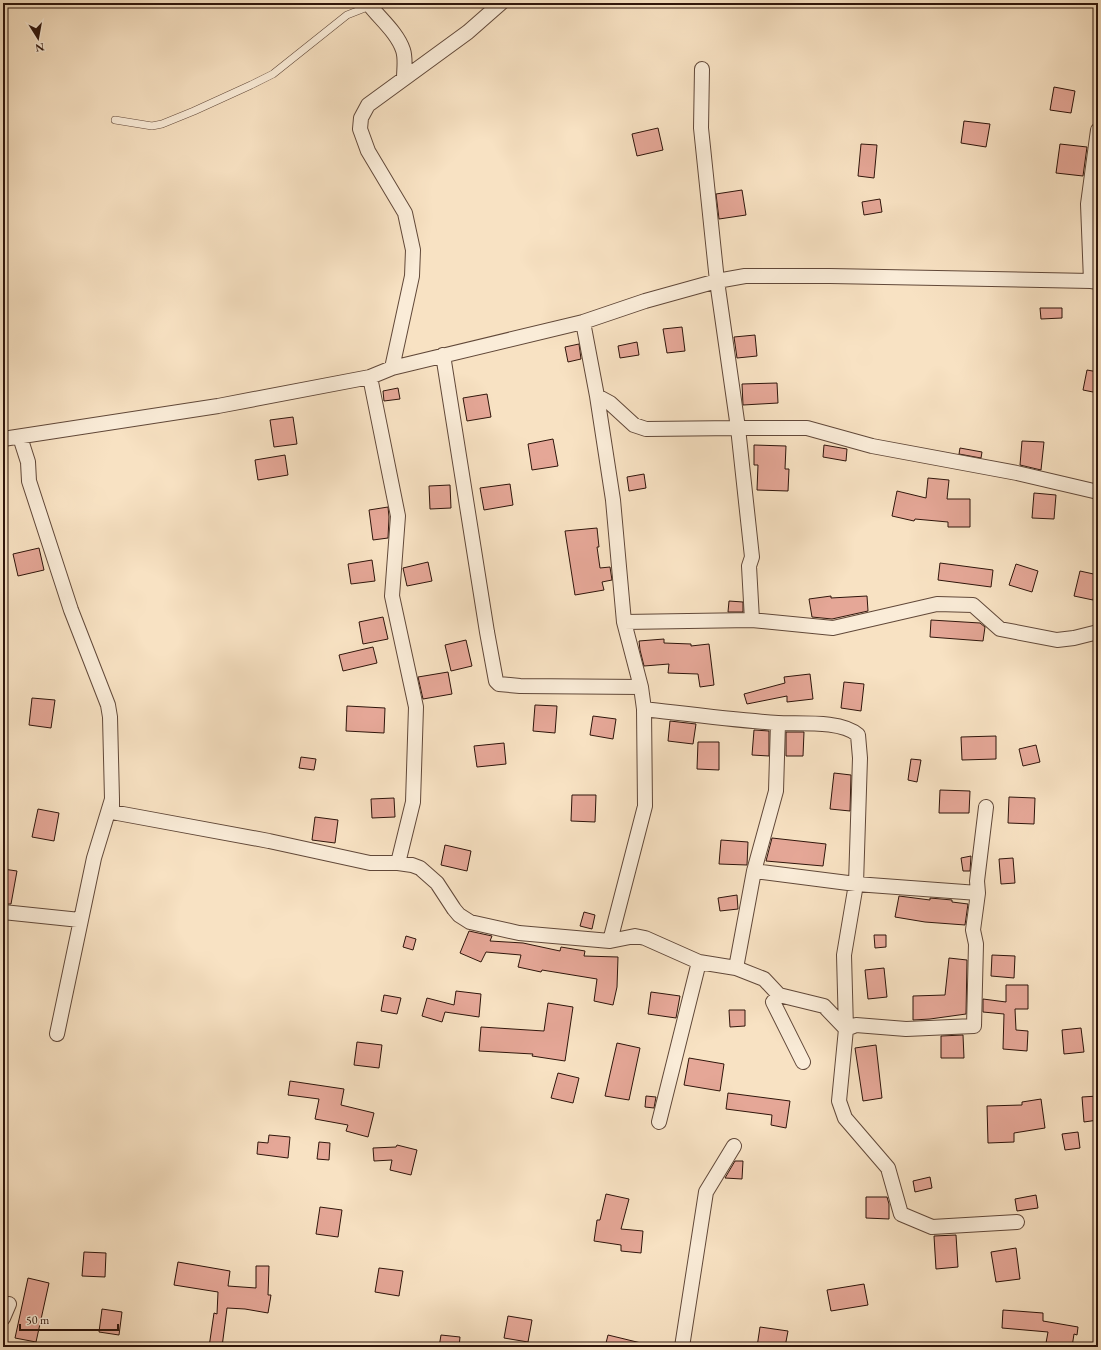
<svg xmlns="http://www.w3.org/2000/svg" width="1101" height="1350" viewBox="0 0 1101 1350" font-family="'EB Garamond',serif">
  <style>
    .building { fill: #e5a797; stroke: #2f150b }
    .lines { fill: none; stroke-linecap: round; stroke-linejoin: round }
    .service-casing { stroke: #614839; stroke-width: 8 }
    .minor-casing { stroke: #614839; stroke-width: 16 }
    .service { stroke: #faecd8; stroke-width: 7 }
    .minor { stroke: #faecd8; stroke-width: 14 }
  </style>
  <rect width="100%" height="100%" fill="#f8e2c3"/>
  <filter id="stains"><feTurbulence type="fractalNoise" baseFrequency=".005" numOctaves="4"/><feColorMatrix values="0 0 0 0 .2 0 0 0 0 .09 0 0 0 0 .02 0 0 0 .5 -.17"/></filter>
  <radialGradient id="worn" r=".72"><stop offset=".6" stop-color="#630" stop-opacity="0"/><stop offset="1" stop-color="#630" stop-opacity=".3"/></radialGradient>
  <path class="building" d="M1054 87 1075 91 1071 113 1050 110Z
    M964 121 990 124 986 147 961 143Z
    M658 128 663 150 637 156 632 134Z
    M861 144 877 145 874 178 858 176Z
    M1060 144 1087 147 1083 176 1056 173Z
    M742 190 746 215 719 219 716 194Z
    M880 199 882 212 864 215 862 202Z
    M1040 308H1062V318L1041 319Z
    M682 327 685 351 667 353 663 329Z
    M755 335 757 356 737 358 734 337Z
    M637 342 639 355 620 358 618 346Z
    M579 344 581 359 568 362 565 347Z
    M1087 370 1098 372V393L1083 390Z
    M777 383 778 403 743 405 742 384Z
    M398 388 400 399 384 401 383 391Z
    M487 394 491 417 467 421 463 398Z
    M293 417 297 444 274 447 270 420Z
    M553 439 558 466 532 470 528 444Z
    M1022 441 1044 442 1041 470 1020 465Z
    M754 445 786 446 785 469H789L788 491 757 490 758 465H754Z
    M824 445 847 449 846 461 823 457Z
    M960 448 982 452 981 458 959 454Z
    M285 455 288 475 258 480 255 460Z
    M644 474 646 488 629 491 627 477Z
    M928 478 949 480 947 499H970V527H948V522L915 519 914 521 892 516 897 491 926 498Z
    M510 484 513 505 484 510 480 488Z
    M450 485 451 508 430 509 429 486Z
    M1034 493 1056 495 1054 519 1032 518Z
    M388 507 389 517 388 538 373 540 369 510Z
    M597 528 599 547H597L600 568 610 567 612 580 602 582 604 590 575 595 565 531Z
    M39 548 44 570 18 576 13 554Z
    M372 560 375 581 351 584 348 564Z
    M428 562 432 581 407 586 403 568Z
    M940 563 993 570 991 587 938 580Z
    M1016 564 1038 571 1032 592 1009 585Z
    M1080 571 1098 575 1093 600 1074 596Z
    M831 596V598L867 596 868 611 832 619 812 617 809 599Z
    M729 601 743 602V612H728Z
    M383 617 388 639 363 644 359 622Z
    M931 620 980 623 985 627 983 641 930 637Z
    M664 639V643L691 644V646L709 644 714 685 700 687 698 674 668 673 669 664 644 666 640 650 639 641Z
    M466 640 472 666 451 671 445 645Z
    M373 647 377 663 343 671 339 655Z
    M448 672 452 694 423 699 418 677Z
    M810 674 813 699 787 702V696L747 704 744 694 785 683 784 677Z
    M844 682 864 684 861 711 841 708Z
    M32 698 55 700 51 728 29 725Z
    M535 705 557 706 555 733 533 731Z
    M347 706 385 708 384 733 346 731Z
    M593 716 616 719 613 739 590 735Z
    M670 721 696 724 693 744 668 741Z
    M754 730 769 731V756L752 755Z
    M786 732H804L803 756H786Z
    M996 736V759L962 760 961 737Z
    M698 742H719V770L697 769Z
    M504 743 506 764 477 767 474 746Z
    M1036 745 1040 762 1023 766 1019 749Z
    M301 757 316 759 314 770 299 768Z
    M911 759 921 760 917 782 908 780Z
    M834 773 851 775 850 811 830 809Z
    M940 790 970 791 969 813H939Z
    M572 795H596L595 822 571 821Z
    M1009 797 1035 798 1034 824 1008 823Z
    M394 798 395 817 372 818 371 799Z
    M38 809 59 813 54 841 32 837Z
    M315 817 338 820 335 843 312 840Z
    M772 838 826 844 823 866 766 861Z
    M721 840 748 842 747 865 719 864Z
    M445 845 471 851 467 871 441 865Z
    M971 856 970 871H963L961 858Z
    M1013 858 1015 883 1001 884 999 859Z
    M3 869 17 871 11 904H3Z
    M737 895 738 909 720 911 718 898Z
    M899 896 930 900V898L952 900V902L968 904 965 925 925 922 895 917Z
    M584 912 595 915 592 929 580 926Z
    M469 931 492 936 490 941 523 943 560 951 561 947 585 951 584 956 618 957 617 987 613 1005 594 1001 597 979 542 970 541 972 518 967 521 955 486 952 481 962 460 953Z
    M874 935H886V947L875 948Z
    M406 936 416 939 413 950 403 947Z
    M992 955 1015 956 1014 978 991 976Z
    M949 958 967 960 966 1014 930 1019 913 1020V996L945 995Z
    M884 968 887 997 868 999 865 970Z
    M1006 985H1028V1009H1015L1016 1030 1028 1031 1027 1051 1003 1049 1004 1014 983 1012V999L1006 1002Z
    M456 991 481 994 479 1017 445 1012 442 1022 422 1016 427 998 454 1005Z
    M651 992 680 996 676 1018 648 1014Z
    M384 995 401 998 397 1014 381 1011Z
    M548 1003 573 1007 565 1061 532 1056 533 1054 479 1051 481 1027 544 1031Z
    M729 1010H745V1026L730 1027Z
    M1081 1028 1084 1052 1064 1054 1062 1030Z
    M963 1035 964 1058H941V1036Z
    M357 1042 382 1045 379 1068 354 1065Z
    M617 1043 640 1048 629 1100 605 1096Z
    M876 1045 882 1098 863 1101 855 1048Z
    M689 1058 724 1064 720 1091 684 1085Z
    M558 1073 579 1078 573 1103 551 1098Z
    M290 1081 344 1089 341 1105 374 1113 368 1137 346 1131 348 1125 315 1119 319 1099 288 1095Z
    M728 1093 790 1101 786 1128 771 1125 772 1115 726 1109Z
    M646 1096 656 1097 654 1108 645 1107Z
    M1098 1096V1120L1084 1122 1082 1097Z
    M1041 1099 1045 1128 1014 1133V1142L988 1143 987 1106 1022 1105V1102Z
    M1078 1132 1080 1148 1065 1150 1062 1134Z
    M269 1135 290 1137 288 1158 257 1154 258 1142 268 1143Z
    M319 1142 330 1143 329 1160 317 1159Z
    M397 1145 417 1150 411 1175 390 1170 392 1160 374 1161 373 1148 396 1147Z
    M735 1161H743L742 1179 725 1178Z
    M930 1177 932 1188 915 1192 913 1181Z
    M606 1194 629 1199 621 1229 643 1231 641 1253 621 1251V1245L594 1241 597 1220H600Z
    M1036 1195 1038 1208 1017 1211 1015 1199Z
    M866 1197H887L889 1204V1219L866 1218Z
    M320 1207 342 1210 338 1237 316 1234Z
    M956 1235 958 1267 936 1269 934 1236Z
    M1016 1248 1020 1279 996 1282 991 1252Z
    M84 1252 106 1253 105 1277 82 1276Z
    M178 1262 230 1271 228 1286 256 1288V1266H269L268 1295H271L268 1313 245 1309 227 1308 222 1347H209L214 1313 217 1314 218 1292 174 1285Z
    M379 1268 403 1271 399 1296 375 1292Z
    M28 1278 49 1283 36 1342 15 1338Z
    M864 1284 868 1305 831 1311 827 1290Z
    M102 1309 122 1312 119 1335 99 1332Z
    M1003 1310 1043 1313V1321L1078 1327 1077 1335 1074 1334 1072 1347 1046 1343 1048 1332 1002 1328Z
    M508 1316 532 1320 528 1342 504 1338Z
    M760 1327 788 1331 785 1347H757Z
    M441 1335 460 1337 459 1347H439Z
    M608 1335 641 1343 640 1347H605Z"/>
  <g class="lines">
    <defs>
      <path id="service" d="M115 120 152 126 162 124 194 111 251 85 273 74 347 15 370 6"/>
      <path id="minor" d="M368 3C379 18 397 32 403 50 406 59 404 69 404 78
        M702 69 701 128 717 281 738 428 752 557 749 566 752 620
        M1091 281 1088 204 1098 130
        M583 322 597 396 613 500 624 622 641 687
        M443 355 487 632 496 681 499 684 520 686 641 687 644 709 645 806 610 941
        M392 368 412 276 413 250 405 213 368 151 360 129 361 118 368 105 468 32 501 3
        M370 377 398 516 392 596 416 707 413 802 398 863
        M597 396 610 403 634 425 646 429 738 428H807L872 446 1017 473 1098 492
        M20 437 28 462 29 481 71 610 108 705 110 717 112 799 94 858 57 1034
        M3 439 218 406 370 377 392 368 583 322 645 301 717 281 745 276H830L1091 281 1098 282
        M624 622 752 620 833 628 937 604 973 605 1000 629 1057 640 1074 638 1098 632
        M644 709C688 714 733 720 778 723 800 724 841 720 858 735L860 758 856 884 844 955 846 1029 839 1101 845 1118 888 1168 901 1214 932 1227 1017 1222
        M112 799V812L269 841 370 863H398L412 865 420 868 437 883 454 909 459 915 470 922 519 933 610 941 635 936 645 938 699 962 736 968 764 979 779 995 824 1006 846 1029 856 1025 906 1029 974 1026 976 944 973 930 978 893 977 881 986 807
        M754 871 856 884 978 893
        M3 912 80 920
        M736 968 754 871 776 791 778 723
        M779 995 773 1002 803 1062
        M659 1122 699 962
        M3 1318 9 1304
        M682 1347 706 1192 734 1146"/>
    </defs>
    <use href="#service" class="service-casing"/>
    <use href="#minor" class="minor-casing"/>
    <use href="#service" class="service"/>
    <use href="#minor" class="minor"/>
  </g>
  <rect width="1101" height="1350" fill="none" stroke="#f8e2c3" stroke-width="16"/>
  <rect x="4" y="4" width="1093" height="1342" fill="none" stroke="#2f150b" stroke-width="2"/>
  <rect x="8" y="8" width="1085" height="1334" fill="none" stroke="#2f150b"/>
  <g transform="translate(38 38) rotate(169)" stroke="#faecd8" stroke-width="3" paint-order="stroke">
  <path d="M0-3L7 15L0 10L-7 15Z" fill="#2f150b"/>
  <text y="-6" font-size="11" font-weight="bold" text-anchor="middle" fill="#2f150b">N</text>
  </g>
  <path d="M20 1324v6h98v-6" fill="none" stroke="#2f150b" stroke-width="2"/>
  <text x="26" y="1324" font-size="12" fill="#2f150b" stroke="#faecd8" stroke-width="3" paint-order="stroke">50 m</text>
  <rect width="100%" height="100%" filter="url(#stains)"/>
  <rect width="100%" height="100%" fill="url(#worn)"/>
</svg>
